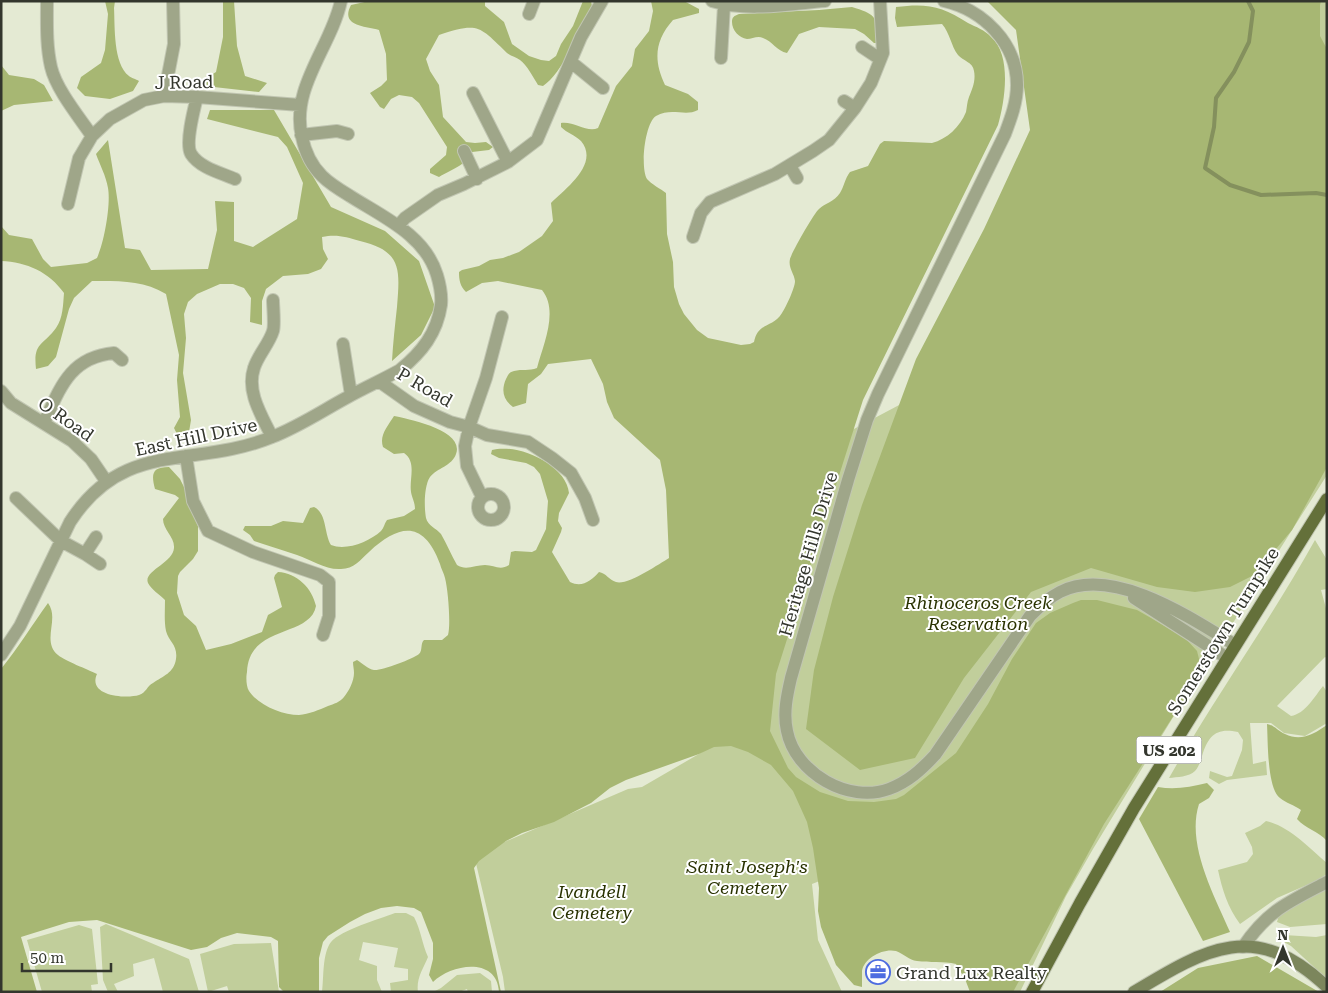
<svg xmlns="http://www.w3.org/2000/svg" width="1328" height="993" viewBox="0 0 1328 993" font-family="'Roboto Serif',serif">
  <style>
    .green { fill: #c1ce9b }
    .forest { fill: #a7b773 }
    .lines { fill: none; stroke-linecap: round; stroke-linejoin: round }
    .stream { stroke: #84905d; stroke-width: 4 }
    .street-casing { stroke: #c1c6b2; stroke-width: 14 }
    .secondary-casing { stroke: #c1c6b2; stroke-width: 14 }
    .primary-casing { stroke: #c1c6b2; stroke-width: 14 }
    .street { stroke: #9fa689; stroke-width: 12 }
    .secondary { stroke: #7c865c; stroke-width: 12 }
    .primary { stroke: #64703a; stroke-width: 12 }
    .labels { text-anchor: middle; dominant-baseline: central; stroke-width: 4; stroke-linejoin: round; paint-order: stroke }
    .shield { fill: #fff; stroke: #70726c; stroke-width: 1 }
    .shield-label { font-size: 16px; font-weight: bold; fill: #33362d }
    .street-label { font-size: 18px; fill: #33362d; stroke: #fff }
    .park-label { font-size: 18px; font-style: italic; fill: #293200; stroke: #fff }
    .poi-label { font-size: 18px; fill: #33362d; stroke: #fff; text-anchor: start }
  </style>
  <rect width="100%" height="100%" fill="#e4ead3"/>
  <path class="green" d="M1160 1H1327V475L1172 719 1093 849 1066 896 1020 992H985L883 856 812 884 818 940 842 992H505L503 977 474 855 628 789 642 787 735 733 769 474 1035 333Z
    M1315 540 1327 560V589L1321 590 1327 612V658L1325 657 1277 706 1291 716C1305 714 1315 696 1323 686L1327 692V723L1305 736 1284 733 1271 723H1250L1253 764 1266 761 1267 775 1227 780 1219 784 1209 778 1210 771 1227 777 1232 776 1242 750 1243 740 1238 732C1216 727 1208 736 1202 756 1200 761 1199 767 1195 771 1189 777 1177 777 1169 778 1215 697 1270 621 1315 540Z
    M1266 821C1289 826 1309 848 1327 863V874L1316 881 1277 898 1240 924C1228 908 1222 889 1218 870L1247 862 1253 854 1252 847 1245 833 1260 826Z
    M1327 888V924L1290 927 1277 922 1279 915Z
    M395 913H406L414 917C421 930 422 944 428 957 423 969 416 979 418 992H391L390 983 408 980V969L394 967 398 948 363 942 359 960 377 966V980L382 992H322C324 977 322 954 331 942 341 930 379 919 395 913Z
    M106 924 189 959 199 992H163L154 958 133 964 134 976 114 984 118 992H108L103 980 100 927Z
    M79 925 92 929 98 984 91 985 92 992H42L27 940Z
    M1284 935 1316 937 1327 935V979L1291 946 1282 941 1281 938Z
    M271 943 279 992H229L227 986 208 992 200 954 234 944Z
    M480 973 491 981 492 992H468L467 989 459 992H433L441 988 457 975Z"/>
  <path class="forest" d="M105 1H115L114 8C115 26 113 64 129 76 131 78 136 79 139 81L133 91 110 99 85 96 77 88 81 77 101 63 105 50 108 14Z
    M223 1H234L237 46 245 76 267 83 259 92 196 85 216 72 223 37Z
    M369 1H485V6L504 22 512 44 529 56 541 60 549 61 556 56 561 44 573 26 583 1H591L592 6C582 27 562 74 543 86L538 85C533 77 527 65 520 60 516 57 511 56 507 53 479 26 479 22 439 35L426 59 430 71 439 85 443 117 466 142 475 143 486 142 493 147 489 150 472 152C465 166 452 169 439 177L430 173V169L446 155 447 147 419 103 412 97 399 95 391 99 384 109 380 107 370 93 381 86 387 80 386 54 379 30C364 26 340 26 351 5Z
    M651 1H684L699 9V13L673 20C655 40 653 60 665 85L688 94 698 102V110C685 117 672 107 656 116 645 123 640 167 647 179 651 184 661 189 666 193L667 234 673 262 674 287 679 304 684 314 697 330 708 338 741 345 750 344 754 342C758 322 773 328 782 313 786 307 795 288 795 281 794 273 788 268 790 259 792 252 814 213 819 209 825 203 834 202 840 193 844 187 845 178 850 172L868 166 880 144 884 141 932 143C947 139 960 127 966 112 967 107 967 102 969 97 972 89 976 81 974 71 973 62 963 61 958 55 951 46 950 33 942 24L897 27 895 18 896 7C927 3 942 6 968 23 976 27 985 30 991 37 1012 55 1005 101 998 125L863 400 776 674 770 731 788 768 796 777 820 792 848 801 874 802 896 799 904 795 956 753 988 704 1012 659 1036 623 1050 613 1073 603 1081 600H1097L1137 610 1151 618 1186 639 1197 651 1199 659V676L1104 824 1013 992H970L965 979 956 964C943 961 930 963 917 961 909 960 904 954 896 951 883 948 864 958 862 971 862 976 862 982 862 987L854 985 836 965 821 927 818 911 819 888 813 848 807 822 793 791 771 765 748 752 731 746 714 747 699 754 626 780 610 788 591 803 554 822 522 833 506 841 479 861 474 868 501 992H499C497 956 451 964 433 982L429 975 433 959V943L421 912 414 908 397 906 381 908 365 914 350 922 328 936 323 942 319 958V992H284L279 987 278 941 271 937 237 933 221 938 207 947 191 950 97 920 69 922 21 937 37 992H1V669C18 648 32 625 48 603 60 619 41 641 58 655 65 661 87 669 97 674 87 696 126 699 139 695 146 693 147 686 153 683 163 676 174 673 176 659 178 645 169 642 166 631 164 621 165 610 165 600 160 595 151 589 148 583 143 571 173 563 174 548 175 537 163 530 163 519L179 498 175 495 155 489C151 474 152 467 169 467L180 479 186 491 190 508 198 526V551L193 559 180 572 178 576 177 593 184 615 196 626 206 650 231 644 262 632 268 615 282 607 274 578 275 575 278 572C297 573 312 588 316 606 310 638 249 624 247 672 246 677 246 686 249 691 258 705 282 715 299 715 309 714 319 710 328 706 334 704 340 702 344 697 349 691 354 681 354 673 354 669 353 666 353 662L357 660C362 663 368 669 374 670 381 671 413 659 419 654 423 650 420 644 424 640H442L448 635C451 625 448 589 445 578 444 573 441 569 440 564 424 521 400 523 369 552 360 560 354 569 341 569 325 570 312 560 297 555 283 550 268 546 254 541L250 535 243 530 245 526H271L283 521 303 523 310 508 314 507C327 513 324 534 331 545 346 551 369 542 381 531 384 528 384 524 387 520L404 516 415 509C415 502 412 498 411 492 409 479 417 462 404 453L394 454 383 447C379 435 388 426 394 416 408 419 465 430 456 454 452 466 437 468 430 477 424 486 424 507 426 518 428 526 436 528 441 534 447 544 451 555 457 565 466 571 475 565 485 565 494 565 500 571 509 565L511 552 515 551 532 552 536 550 546 529 548 501 540 474 534 467 526 463 499 458 491 454 492 450C517 443 566 464 569 493L559 513 558 521 562 528 561 532 552 552 570 582C582 588 591 581 599 572 606 573 609 580 616 582 627 586 659 564 669 558L666 490 660 460 614 418 607 402 603 384 591 359 548 364 541 374 528 384 526 403 513 407C503 400 501 390 506 379 508 375 509 372 514 371 522 369 529 371 537 368 543 345 559 311 542 290L498 281 482 283 466 292C460 286 459 280 459 272L462 270 479 266 490 260 503 258 519 252 542 236 553 221 551 203C565 189 600 164 581 141 575 135 567 133 561 127V123C574 121 587 133 598 128L616 86 632 66 635 49 649 31 653 11Z
    M987 1H1321L1320 5V36L1327 49V467L1292 530 1254 575 1230 587 1195 592 1157 587 1091 568 1031 592 964 678 915 758 860 770 806 729 814 670 833 597 862 505 916 359 984 229 1030 130 1016 30Z
    M852 7C876 14 879 18 878 43H874L864 34 855 29 819 27 799 34 787 53C777 51 772 41 763 38 758 35 752 39 747 39 739 38 732 30 732 22 732 17 734 16 739 14L819 10Z
    M1 65 9 75 34 79 44 85 53 101 14 105 1 111Z
    M210 110H274L331 207 385 231 419 261 435 307 421 335 392 361C393 343 395 325 397 307 400 269 402 251 360 241 346 237 337 234 322 237L323 249 328 259 321 269 308 274 283 276 266 289 262 301V325L250 322 251 298 244 288 233 284H220L197 294 188 302 184 314 186 338 183 373 191 420 189 432 179 438 174 428 180 417 177 380 179 355 166 294C143 280 119 281 92 281L74 298 69 309 56 357 48 366 36 369C33 342 43 346 56 328 63 318 63 305 64 293 49 272 27 262 1 261V226L9 235 32 239 43 259 51 267 87 263 97 258C104 243 111 205 108 188 106 176 100 165 96 154L108 140 125 248 140 250 151 270 208 269 217 230 215 201 234 202V241L253 247 297 219 303 183 287 147 278 137 207 119Z
    M1267 724C1274 725 1278 731 1285 734 1301 742 1314 734 1327 725V841C1318 831 1306 829 1297 819L1301 810C1294 805 1286 803 1280 798 1267 789 1268 740 1267 724Z
    M1207 783 1214 790 1209 798 1199 804C1186 844 1214 895 1230 932L1203 941 1139 819 1158 787C1175 790 1190 787 1207 783Z
    M1257 956 1319 992H1160L1198 968Z"/>
  <g class="lines">
    <path class="stream" d="M1248 1 1253 11 1249 42 1234 72 1216 98 1214 127 1205 168 1230 185 1261 195 1316 193 1327 195"/>
    <defs>
      <path id="street" d="M47 1C47 23 46 45 51 67 56 89 79 117 92 136
        M712 1C748 12 788 4 825 1
        M944 1C983 10 1017 43 1017 85 1017 102 1011 118 1005 134L878 394 867 420 848 480 791 678C787 695 783 713 787 731 795 773 849 804 889 789 908 782 921 770 935 755L1030 616C1039 607 1048 598 1060 592 1113 565 1191 618 1235 645
        M529 14 534 1
        M862 47 880 59
        M721 58 724 5
        M571 62 603 88
        M473 93 508 162
        M164 96 174 44 173 1
        M197 97C194 109 185 144 191 154 200 168 221 173 235 179
        M844 101 855 108
        M301 135 337 131 348 134
        M464 151 477 179
        M790 166 797 178
        M68 204 79 158 92 136 110 119 144 100 164 96 197 97 300 105
        M398 226 405 218 438 195 464 184 508 162 537 140 581 37 602 1
        M693 237 701 213 710 202 775 174 813 151 829 140 855 108 871 83 883 53 880 1
        M343 344 351 395
        M380 382 414 406 450 422 469 427 487 435 528 442 552 458 571 473 585 498 593 520
        M1 391 11 403 72 441 91 459 106 481
        M44 423C60 388 70 357 114 353L122 360
        M272 437C262 416 246 392 254 368 258 355 269 344 273 331 275 325 273 307 273 300
        M186 456 193 501 208 531 253 552 320 575 329 582V616L323 635
        M478 507a13 13 0 1 1 26 0a13 13 0 1 1-26 0Z
        M482 497 467 466 465 446 469 427 486 378 502 317
        M16 498 61 541 85 554 100 564
        M85 554 96 537
        M1134 598 1227 658
        M1 655 20 626 70 522C124 438 194 469 272 437 298 427 322 411 346 398 364 388 382 380 400 370 422 352 437 333 441 305 442 295 440 285 437 275 425 235 383 217 350 196 340 190 330 184 322 176 311 165 305 152 302 137 290 88 331 47 341 1
        M1243 947C1268 910 1289 902 1327 882"/>
      <path id="secondary" d="M1134 992C1207 948 1255 919 1327 987"/>
      <path id="primary" d="M1032 992 1080 903 1134 808 1327 499"/>
    </defs>
    <use href="#street" class="street-casing"/>
    <use href="#secondary" class="secondary-casing"/>
    <use href="#primary" class="primary-casing"/>
    <use href="#street" class="street"/>
    <use href="#secondary" class="secondary"/>
    <use href="#primary" class="primary"/>
  </g>
  <defs>
    <symbol id="office-ring" viewBox="-11 -11 22 22"><circle r="9.5" fill="#fff" stroke="#4e6ce0" stroke-width="1.5"/><path d="M-6-3h4V-5.5h4V-3h4V5H-6ZM-1-4.5V-3h2v-1.5ZM-6 0V1H6V0Z" fill="#4e6ce0"/></symbol>
  </defs>
  <g fill-rule="evenodd">
    <use href="#office-ring" x="864" y="958" width="28" height="28"/>
  </g>
  <g class="labels">
    <rect class="shield" x="1136.5" y="736.5" width="65" height="27" rx="4"/>
    <g class="shield-label">
      <text x="1169" y="750">US 202</text>
    </g>
    <g class="street-label">
      <text transform="translate(184 82) rotate(-1)">J Road</text>
      <text transform="translate(425 387) rotate(30)">P Road</text>
      <text transform="translate(66 419) rotate(35)">O Road</text>
      <text transform="translate(196 437) rotate(-12)">East Hill Drive</text>
      <text transform="translate(808 554) rotate(-74)">Heritage Hills Drive</text>
      <text transform="translate(1223 631) rotate(-58)">Somerstown Turnpike</text>
    </g>
    <g class="park-label">
      <text x="978" y="602">Rhinoceros Creek<tspan x="978" dy="21">Reservation</tspan></text>
      <text x="747" y="866">Saint Joseph's<tspan x="747" dy="21">Cemetery</tspan></text>
      <text x="592" y="891">Ivandell<tspan x="592" dy="21">Cemetery</tspan></text>
    </g>
    <g class="poi-label">
      <text x="896" y="972">Grand Lux Realty</text>
    </g>
  </g>
  <rect width="1328" height="993" fill="none" stroke="#33362d" stroke-width="5"/>
  <g transform="translate(1283 948)" stroke="#ffffff" stroke-width="4" paint-order="stroke">
  <path d="M0-4L9 19L0 12L-9 19Z" fill="#33362d"/>
  <text y="-8" font-size="14" font-weight="bold" text-anchor="middle" fill="#33362d">N</text>
  </g>
  <path d="M22 963v8h89v-8" fill="none" stroke="#33362d" stroke-width="2.5"/>
  <text x="30" y="963" font-size="15" fill="#33362d" stroke="#ffffff" stroke-width="4" paint-order="stroke">50 m</text>
</svg>
